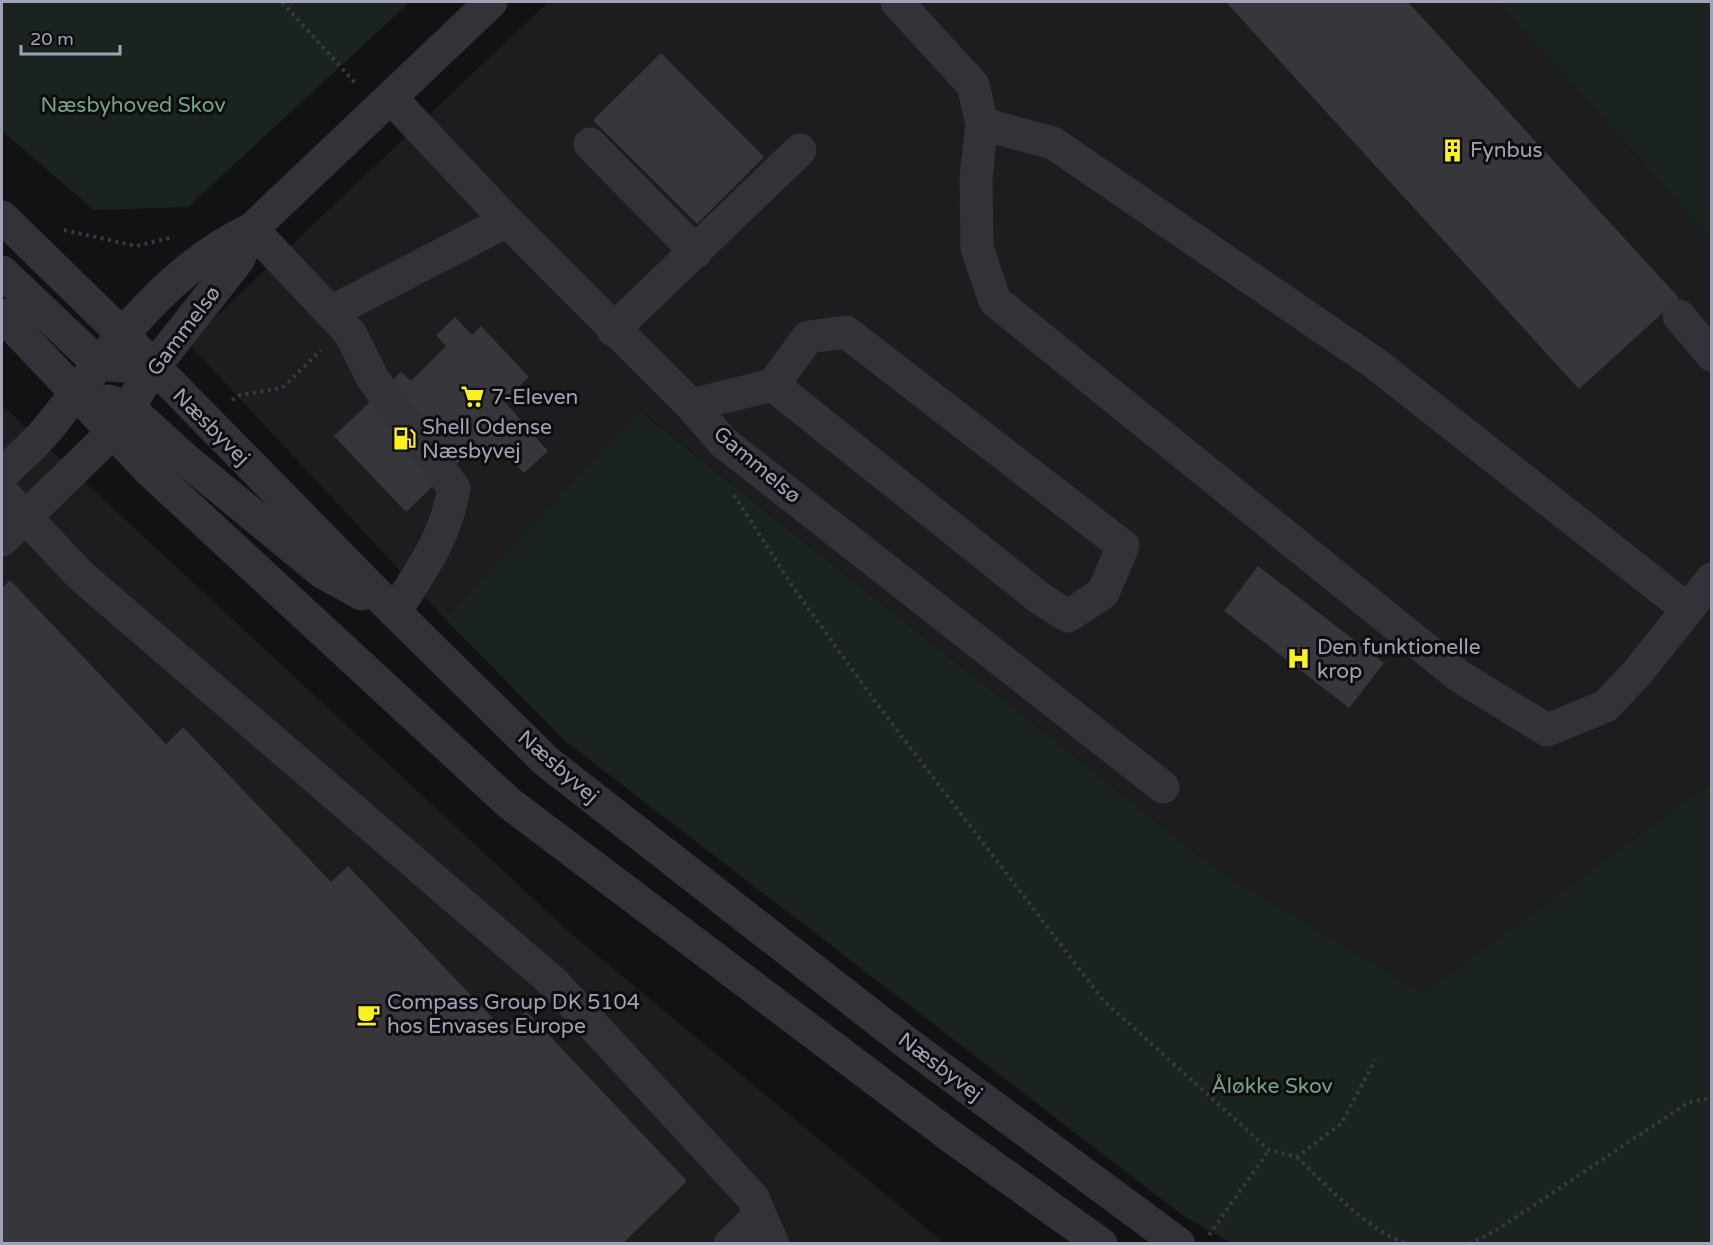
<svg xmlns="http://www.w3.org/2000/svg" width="1713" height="1245" viewBox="0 0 1713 1245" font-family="'Varela Round',sans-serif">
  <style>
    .built { fill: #1d1d20 }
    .green { fill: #1b231e }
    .building { fill: #36363b }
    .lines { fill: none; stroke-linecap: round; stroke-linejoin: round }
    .path { stroke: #383840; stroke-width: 4; stroke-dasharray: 3 4.5; stroke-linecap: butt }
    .minor { stroke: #333239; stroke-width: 33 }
    .labels { text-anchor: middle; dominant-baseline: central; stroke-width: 6; stroke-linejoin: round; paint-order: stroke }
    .park-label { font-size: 21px; fill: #76a285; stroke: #0d0c0e }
    .poi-label { font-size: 21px; fill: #a1a2b5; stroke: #0d0c0e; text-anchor: start }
    .street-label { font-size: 21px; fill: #a1a2b5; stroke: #0d0c0e }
  </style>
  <rect width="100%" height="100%" fill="#121113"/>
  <path class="built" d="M548 2H1498L1711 238V783L1423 993 1220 872 641 411 445 619 188 343Z
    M2 405 568 931 944 1243H2Z"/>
  <path class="green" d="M2 2H410L188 207 94 210 2 131Z
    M1498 2H1711V238Z
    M640 411 1220 872 1423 993 1711 783V1243H1231L1182 1215 565 741 445 619Z"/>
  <path class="building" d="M1226 2H1408L1679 298 1579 389Z
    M661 53 764 157 697 224 593 120Z
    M455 317 472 335 481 326 529 377 504 401 548 451 524 473 497 444 480 456 473 448 406 512 334 436 401 372 411 381 446 346 436 335Z
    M1258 566 1384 663 1349 708 1224 611Z
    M10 580 166 744 183 727 331 882 348 866 505 1031 526 1011 687 1181 622 1244H2V588Z"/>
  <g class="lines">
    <path class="path" d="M282 2 357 85
      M64 230 136 246 174 237
      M232 400 240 395 282 388 321 350
      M734 495 793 587 874 700 1103 1000 1269 1150 1297 1157 1341 1124 1375 1060
      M1297 1157C1329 1187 1365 1229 1407 1244
      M1209 1235 1269 1150
      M1469 1244 1495 1231 1689 1102 1712 1098"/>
    <path class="minor" d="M897 2 973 85 982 124 976 177 977 248 995 301 1459 676 1547 730 1606 706 1637 673 1712 579
      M391 98 507 221 691 405 723 442 1163 787
      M982 124 1053 143 1376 364 1687 609
      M590 144 696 252
      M2 217 123 335 395 612 546 761 911 1046 1179 1244
      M252 229 350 333 373 379 454 488C446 538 421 570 395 612
      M2 272 99 364 122 366
      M331 312 507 221
      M2 315 150 471 509 803 953 1138 1101 1244
      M1679 316 1712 355
      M613 330 800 150
      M108 401 129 408 185 459 322 572 362 594
      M691 405 773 385 808 337 846 332 1123 546 1103 593 1068 616 1042 600 773 385
      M2 475C17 459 36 444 50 426 109 352 164 270 252 229L491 2
      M2 492 80 575 553 982 753 1198 760 1215
      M2 540 114 431 153 368 238 260 252 229
      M730 1244 760 1215 773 1244"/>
  </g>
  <defs>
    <symbol id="building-bare" viewBox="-9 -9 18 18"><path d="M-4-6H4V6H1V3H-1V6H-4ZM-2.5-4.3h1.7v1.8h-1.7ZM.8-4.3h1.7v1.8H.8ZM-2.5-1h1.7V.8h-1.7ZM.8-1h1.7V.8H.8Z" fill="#fff11e" stroke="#0d0c0e" stroke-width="2.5" paint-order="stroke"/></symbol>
    <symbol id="supermarket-bare" viewBox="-9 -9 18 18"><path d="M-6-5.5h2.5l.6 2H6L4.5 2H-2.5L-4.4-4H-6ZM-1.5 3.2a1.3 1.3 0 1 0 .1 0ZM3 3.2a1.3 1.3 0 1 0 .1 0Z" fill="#fff11e" stroke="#0d0c0e" stroke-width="2.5" paint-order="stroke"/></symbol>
    <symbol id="fuel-bare" viewBox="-9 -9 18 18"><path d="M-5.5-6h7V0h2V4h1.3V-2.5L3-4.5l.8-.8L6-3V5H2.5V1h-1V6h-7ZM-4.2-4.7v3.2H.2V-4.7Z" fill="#fff11e" stroke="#0d0c0e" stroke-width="2.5" paint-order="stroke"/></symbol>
    <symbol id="hospital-bare" viewBox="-9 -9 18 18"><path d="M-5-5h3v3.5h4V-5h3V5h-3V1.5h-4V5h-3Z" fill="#fff11e" stroke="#0d0c0e" stroke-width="2.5" paint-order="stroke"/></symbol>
    <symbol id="cafe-bare" viewBox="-9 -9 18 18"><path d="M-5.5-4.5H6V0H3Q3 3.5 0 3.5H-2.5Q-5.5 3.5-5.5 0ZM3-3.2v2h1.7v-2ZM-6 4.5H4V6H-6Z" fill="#fff11e" stroke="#0d0c0e" stroke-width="2.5" paint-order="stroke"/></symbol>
  </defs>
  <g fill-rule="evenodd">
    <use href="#building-bare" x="1436" y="134" width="33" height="33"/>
    <use href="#supermarket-bare" x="456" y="380" width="33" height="33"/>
    <use href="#fuel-bare" x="388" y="422" width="33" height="33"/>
    <use href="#hospital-bare" x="1282" y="642" width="33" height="33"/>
    <use href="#cafe-bare" x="352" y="998" width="33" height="33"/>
  </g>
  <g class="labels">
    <g class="park-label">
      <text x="133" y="105">Næsbyhoved Skov</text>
      <text x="1272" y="1086">Åløkke Skov</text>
    </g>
    <g class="poi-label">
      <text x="1470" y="150">Fynbus</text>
      <text x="491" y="397">7-Eleven</text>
      <text x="422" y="427">Shell Odense<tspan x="422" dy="24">Næsbyvej</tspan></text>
      <text x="1317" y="647">Den funktionelle<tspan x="1317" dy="24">krop</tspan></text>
      <text x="387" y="1002">Compass Group DK 5104<tspan x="387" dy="24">hos Envases Europe</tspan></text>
    </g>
    <g class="street-label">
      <text transform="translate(184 331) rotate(-53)">Gammelsø</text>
      <text transform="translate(211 427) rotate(45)">Næsbyvej</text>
      <text transform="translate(757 465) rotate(40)">Gammelsø</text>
      <text transform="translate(558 767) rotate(41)">Næsbyvej</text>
      <text transform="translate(940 1067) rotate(37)">Næsbyvej</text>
    </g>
  </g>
  <rect width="1713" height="1245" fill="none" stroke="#a1a2b5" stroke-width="6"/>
  <path d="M21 45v9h99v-9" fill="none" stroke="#a1a2b5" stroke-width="3"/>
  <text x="30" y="45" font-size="18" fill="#a1a2b5" stroke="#0d0c0e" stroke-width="4.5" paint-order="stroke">20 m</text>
</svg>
